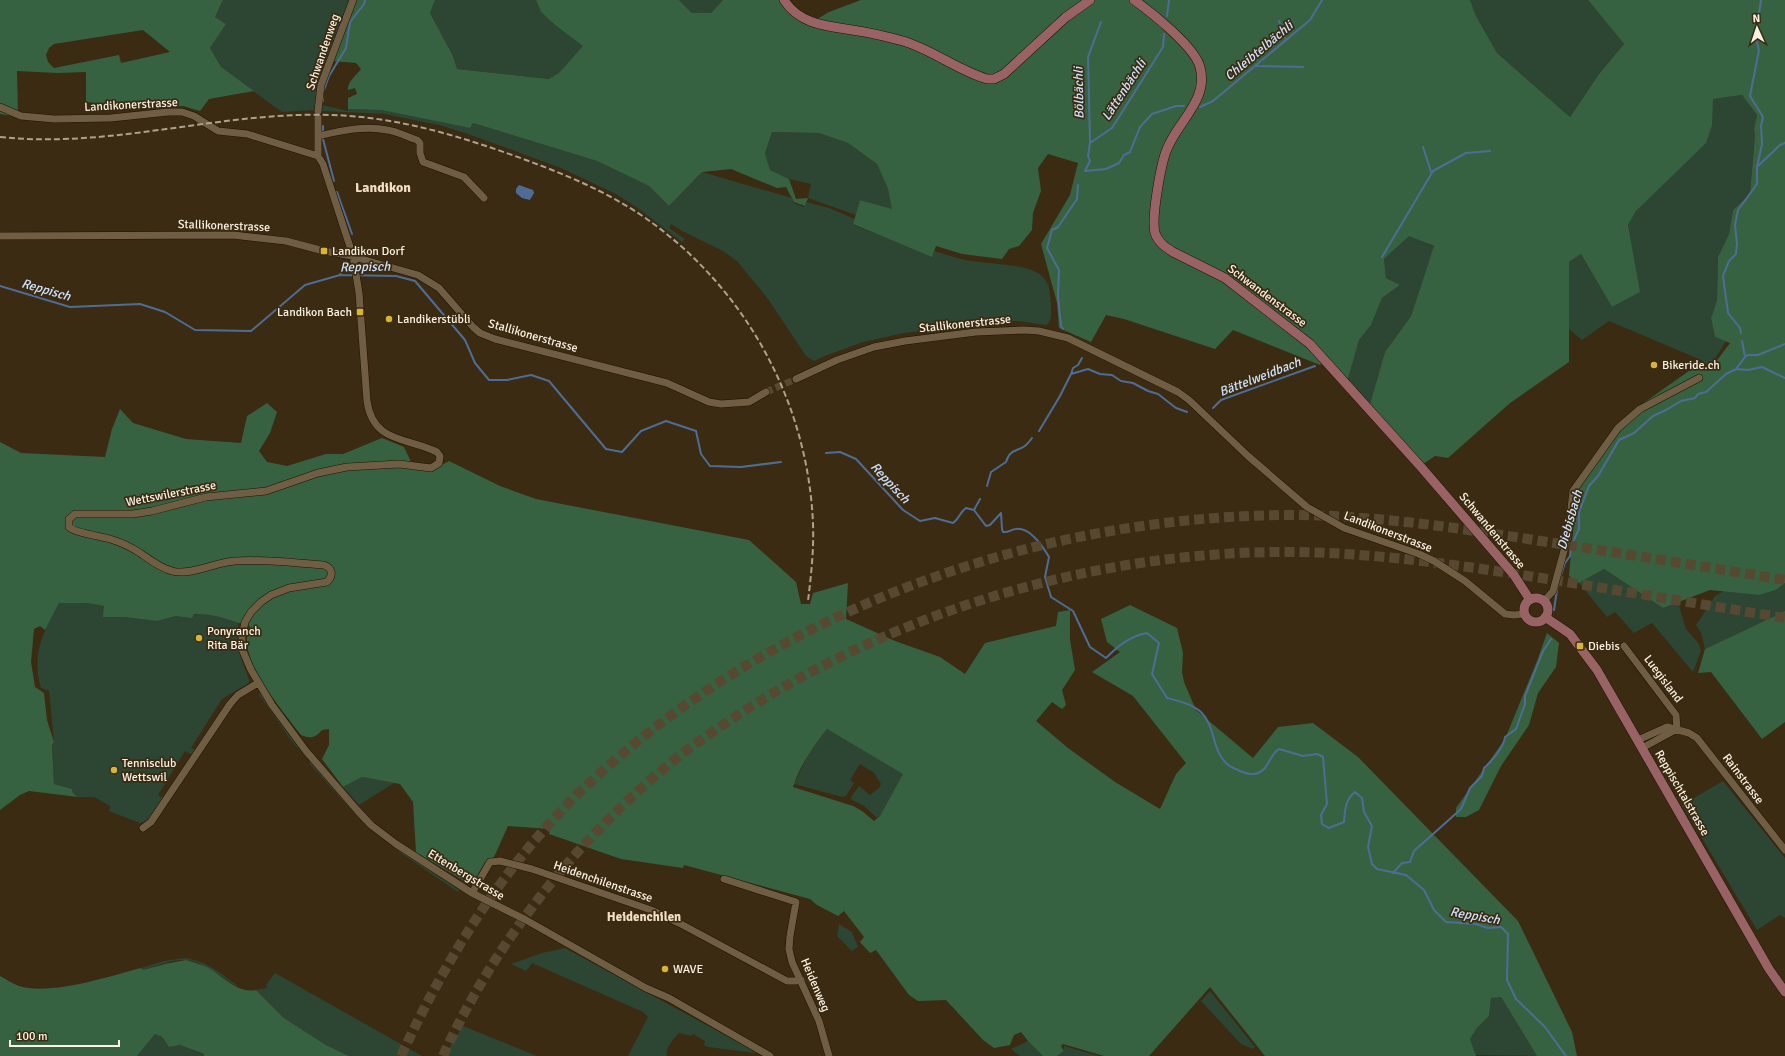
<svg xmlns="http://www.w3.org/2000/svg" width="1785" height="1056" viewBox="0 0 1785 1056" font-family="Signika,sans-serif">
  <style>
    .green { fill: #2d4533 }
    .forest { fill: #366242; fill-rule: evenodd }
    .water { fill: #4f6d94 }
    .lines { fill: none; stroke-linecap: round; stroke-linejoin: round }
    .stream { stroke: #4f6d94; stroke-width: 2 }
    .minor-tunnel { stroke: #574931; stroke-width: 7; stroke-dasharray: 7 3.5; stroke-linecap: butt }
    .highway-tunnel { stroke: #574931; stroke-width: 10; stroke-dasharray: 10 5; stroke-linecap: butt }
    .minor-casing { stroke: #211300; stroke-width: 8 }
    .major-casing { stroke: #211300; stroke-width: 10 }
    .minor { stroke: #6f5e44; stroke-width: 7 }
    .major { stroke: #996366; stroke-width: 9 }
    .rail { stroke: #aea28f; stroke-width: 2; stroke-dasharray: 6 3; stroke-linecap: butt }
    .poi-dot { fill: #d7b434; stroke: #3a2b12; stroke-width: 1.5 }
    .labels { text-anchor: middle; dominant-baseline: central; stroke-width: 3.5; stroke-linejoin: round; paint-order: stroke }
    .street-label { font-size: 12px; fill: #fcf2e3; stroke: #3a2b12 }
    .poi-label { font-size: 12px; fill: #fcf2e3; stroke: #3a2b12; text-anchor: start }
    .water-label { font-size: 13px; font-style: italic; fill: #cfe2fc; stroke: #3a2b12 }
    .neighbourhood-label { font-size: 13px; font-weight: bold; fill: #f4dfc2; stroke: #3a2b12 }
    .quarter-label { font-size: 14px; font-weight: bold; fill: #f4dfc2; stroke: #3a2b12 }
  </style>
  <rect width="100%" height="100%" fill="#3a2b12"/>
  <path class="green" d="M223 0H350L328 57 315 110 282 112 220 67 210 48 226 24 215 17Z
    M435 0H536L541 12 555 25 584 46 559 74 549 79 457 69 453 56 430 13Z
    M679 0H723L711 13H692Z
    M1470 0H1588L1624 44 1599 74 1570 117 1497 53 1476 16Z
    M1742 95 1757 115 1754 129 1755 135 1750 194 1733 210 1729 234 1718 257 1717 300 1711 318 1715 337 1726 341 1713 362 1707 365 1701 360 1609 321 1582 340 1569 329V262L1581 254 1612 307 1639 292 1628 225 1636 211 1712 125V99Z
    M322 105 348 111V109L381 110 470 128 473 123 597 161 649 186 669 206 702 172 792 198 794 203 804 207 807 202 829 208 855 219 854 225 932 256 934 251C947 255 959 259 972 261 990 264 1032 264 1043 277 1050 284 1050 293 1051 303 1051 310 1053 321 1046 325L1019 321 994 322 904 333 863 342 825 356 814 361 806 356 768 299 737 261 723 251 682 231 671 224 669 228 685 239 682 242 639 209 616 194 561 168 468 134 439 125 384 114 322 111Z
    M772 132 819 133 848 143 877 164 888 189 893 210 860 200 856 215 808 198 811 184 789 179 770 170 765 153Z
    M1409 235 1434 247 1411 316 1385 352 1370 404 1348 379 1359 340 1371 325 1382 298 1400 285 1386 278 1384 259Z
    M1604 569 1663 608 1678 602 1686 629 1699 644 1701 651 1693 672 1652 623 1634 633 1615 612 1607 617 1579 583Z
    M1785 583V611L1705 649 1701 633 1696 625 1715 596 1724 591 1759 595 1776 590Z
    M59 603H87L105 606 104 617H124L157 621 176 616H186L203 613 228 619 239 623C233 647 242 658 249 680V683L222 699 191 748 196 750 193 755 185 751 158 795 164 799 150 820 140 823 109 811 110 806 94 797H78L73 793 72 789 54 784 52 745 54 742 49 691 41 688C31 655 43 632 59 603Z
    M258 693 262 695 309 760 293 743Z
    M827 729 904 774 880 816 877 818 863 805 852 800 851 797 859 786 870 795 879 788 881 784 874 773 860 764 850 780 854 783 846 796 842 797 794 784 809 753Z
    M310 761 364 822 365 825 309 763Z
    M362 777 394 783 359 805 343 787Z
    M1723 781 1785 858V918L1780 915 1757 930 1682 805Z
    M398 851 402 852 459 890 458 892Z
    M839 924 852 932 858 947 852 951 837 936Z
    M565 948 756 1052V1053L708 1047 704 1045 705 1041 693 1034 691 1036 679 1033C674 1039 665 1047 667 1056H628L648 1017 643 1012 532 963 526 971 511 964 542 953Z
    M184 958C205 960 220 973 237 985L236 986C222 977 202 961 186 960 172 959 156 966 143 970L141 968 164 961Z
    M275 973 422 1056H349L326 1045 284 1018 256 990 267 988 266 985Z
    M1210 991 1255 1047 1253 1049 1241 1044 1201 1001Z
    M1491 997H1501L1537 1056 1475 1055 1470 1039 1477 1028 1489 1016Z
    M463 1026 537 1056H444Z
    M155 1034 162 1037 169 1047 180 1045 205 1055 204 1056H137Z
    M1028 1041 1043 1056H1020L1011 1049Z
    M1064 1046 1099 1056H1057L1064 1051Z"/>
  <path class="forest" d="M0 0H223L215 17 226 24 210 48 221 67 254 91 209 99 200 111 183 106 142 107 86 102V72L57 73 17 71 18 117 0 114ZM143 30 170 52 121 63 119 55 54 68 48 62 46 55 49 48 54 44Z
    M357 0H435L430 13 453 56 457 69 549 79 559 73 583 46 555 25 541 12 536 0H679L692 13H711L723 0H780L791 15 807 25 829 12 861 0H1470L1476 16 1497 53 1570 117 1599 74 1624 44 1588 0H1785V583L1776 590 1759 595 1710 590 1663 608 1604 569 1579 583 1569 576 1577 486 1642 404 1696 366 1709 371 1730 343 1715 337 1711 318 1717 300 1718 257 1729 234 1733 210 1750 194 1755 135 1754 129 1757 115 1742 95 1713 99 1712 125 1706 143 1636 211 1628 225 1640 292 1612 307 1581 254 1569 262V362L1510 403 1448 458 1435 456 1423 464 1370 404 1385 352 1411 316 1434 246 1409 236 1384 259 1386 278 1400 285 1382 298 1371 325 1359 340 1348 379 1327 358 1320 365 1233 330 1215 349 1124 319 1106 315 1091 342 1059 328 1057 303 1041 244 1070 195 1078 163 1048 154 1038 168 1041 191 1033 213 1032 230 1019 246 1009 249 1002 259 962 254 936 246 932 257 853 224 860 200 892 209 888 189 877 164 848 143 819 133 772 132 765 153 770 170 789 179 796 199 808 198 805 206 794 202 786 187 777 188 731 169 702 172 669 206 649 186 597 161 473 123 470 128 381 110 348 109V98L357 94 355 88 348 90C347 82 356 76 361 69L356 63 332 61Z
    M267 403 277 412 270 433 259 451 267 462 287 466 326 454H343L382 438 404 447 413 466H440L449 461 500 486 536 499 749 540 796 582 801 604H810L813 593 848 583 846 619 895 641 940 657 965 674 985 643 1056 626 1058 612 1070 610V640L1075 670 1062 690 1066 705 1062 709 1052 702 1036 721 1068 748 1115 782 1160 809 1176 774 1186 763 1133 696 1092 672 1120 652 1107 642 1101 619 1130 605 1177 628 1183 653 1182 672 1184 682 1196 710 1253 758 1278 727 1313 723 1358 757 1518 921 1572 1032 1577 1056H1537L1501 997 1491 998 1489 1016 1477 1028 1470 1039 1476 1056H1265L1210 987 1149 1056H1104L1063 1044 1061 1046 1064 1051 1057 1056H1043L1028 1041 1021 1032 1014 1035 1010 1045 994 1048 983 1040 946 1000 918 1001 909 995 876 950 870 953 860 942 864 937 844 911 838 916 817 905 810 899 684 865 683 868 621 859 549 834 550 829 508 826 494 857 485 862 474 881 469 878 464 881 416 852 413 802 400 784 362 777 343 787 322 759 329 745V729L322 730C315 738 311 739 301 735 284 713 245 667 247 638 247 634 249 630 250 626 231 621 214 613 194 614L192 618 176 616 157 621 124 617H103L104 606 87 603H59L45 630 40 626 34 629 31 662 35 687 44 693 47 720 54 742 52 745 54 784 72 789 73 793 78 797 29 791 20 795 0 810V442L21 453 105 457 112 429 120 409 133 423 186 439 241 443 247 416ZM827 729 903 774 880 816 874 821 862 811 853 806 793 787C800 765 813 747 827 729Z
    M1785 611V722L1762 739 1711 672 1698 673 1705 649Z
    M1547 633 1559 643 1556 667 1538 693 1529 725 1501 766 1479 810 1466 817H1456V808L1505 739 1537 661Z
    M186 960C193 962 200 964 207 967 222 975 237 994 256 990L284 1018 326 1045 349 1056H204V1054L180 1045 169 1047 162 1037 155 1034 137 1056H0V976C6 979 13 984 19 986 50 996 110 976 141 968L143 970 165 964Z"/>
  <path class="water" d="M519 185 533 190 534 193 530 200 522 198 516 193V189Z"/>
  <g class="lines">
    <path class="stream" d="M1167 16 1169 0
      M1279 21 1286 40
      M1256 66 1303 67
      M324 90 329 76 346 48 350 22 364 4 365 0
      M323 101V94
      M1200 107 1213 101 1310 20 1322 0
      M323 131V126
      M323 139 334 181
      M1090 142 1088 57 1101 22
      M1423 147 1431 172
      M1758 166 1780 145 1785 143
      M1085 171 1090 161 1088 156 1090 143 1112 128 1163 47 1164 34
      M1085 171 1106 169 1119 163 1124 155 1130 152 1140 127 1152 114 1176 106H1184
      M337 192 352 234
      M1382 257 1433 171 1466 153 1490 151
      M340 275 344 265
      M0 286 70 307 140 304 165 312 195 330 251 331 305 285 340 275 396 276 415 281 465 340 475 363 489 380H507L531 375 549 381 606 449 622 452 641 431 666 421 696 431 701 454 710 466 741 467 781 462
      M1063 329 1061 326 1058 296 1059 270 1047 248 1052 230 1058 227 1077 199 1078 185
      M1741 333 1740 328 1728 313 1723 276 1729 261 1736 254 1737 244 1735 225 1738 210 1757 184V167L1762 144 1761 126 1763 117 1750 96 1759 50 1756 39 1758 34 1757 27 1761 0
      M1745 357 1748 355H1758L1785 344
      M1736 369 1745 357 1742 341
      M1071 374 1073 368 1078 365 1082 358
      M1213 408 1221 400 1315 366
      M1039 431 1060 396 1071 374 1088 369 1100 374 1112 375 1121 381 1133 383 1148 391 1158 394 1176 408 1187 412
      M826 453 840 452 856 459 903 510 920 521 935 518 953 523C959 519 960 512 966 508L974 510 986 526 990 525 1001 513 1002 529 1003 532C1009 533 1011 529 1016 529 1030 527 1043 547 1049 557L1045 577 1051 597 1073 611 1090 647 1106 658C1118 646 1130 636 1147 633L1159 643 1152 674 1167 698C1179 701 1192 704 1201 712 1216 727 1211 749 1227 764 1230 767 1236 769 1240 771 1245 773 1252 776 1258 773 1269 769 1269 755 1279 749L1303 756 1317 754 1323 757 1327 804 1321 815 1322 824 1329 828 1344 822C1345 810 1345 800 1355 792L1362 798 1364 812 1372 826 1368 847 1372 864 1377 869 1406 875 1424 890 1434 910 1446 922 1476 924 1488 928 1501 927 1508 934 1507 980 1516 999 1545 1027 1566 1056
      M987 486 991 472 1006 462C1010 449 1016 452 1025 446 1027 444 1030 441 1032 438
      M974 510 980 499
      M1561 575 1565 563 1570 556 1571 546 1579 529V512L1589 486 1598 476 1619 440 1634 433 1653 416 1666 410 1681 401 1695 398 1698 394 1706 392 1726 374 1736 369 1748 370 1762 367 1785 378
      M1554 610 1558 583
      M1393 873 1402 863 1410 862 1414 851 1461 809 1470 788 1482 776 1484 768C1491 762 1504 747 1505 737L1516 729 1525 704V696L1543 651 1551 639"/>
    <path class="minor-tunnel" d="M766 392 796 379"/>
    <path class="highway-tunnel" d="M401 1056C447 956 506 862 586 786 776 608 1041 514 1299 515 1383 516 1464 529 1547 542 1626 554 1706 567 1785 580
      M443 1056C494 944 573 844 668 765 692 745 718 728 744 711 905 608 1103 550 1294 552 1380 553 1464 566 1548 579 1627 592 1706 605 1785 618"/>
    <defs>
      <path id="minor" d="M0 107 21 116 54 119 111 118 168 112H182L194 116 218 131 247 134 318 156 323 164 353 256 359 293 367 401C373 443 406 437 437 452L440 456 439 463 431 468 399 464 347 467 318 473 266 491 206 497 152 511 133 514H75L69 519V527C75 533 100 536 110 539 120 542 131 547 140 553 150 560 160 568 172 571 190 576 216 562 235 561 264 559 294 563 324 565 332 568 334 575 327 582L289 588 271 595 261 602 251 612 245 622 242 636V649L251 670 272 705 306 751 357 810 371 825 396 844 472 893 526 920 646 988 669 998 770 1056
        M318 111 321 85 353 0
        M318 117V156
        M318 136C340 131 365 125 387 130 397 131 407 137 417 140L420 143V153L423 162 464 177 484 198
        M0 236 233 235 286 241 324 251 347 255 418 275 439 288 473 327 480 333 495 339 667 383 709 402 721 404 749 402 766 392
        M796 379 837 360 874 347 905 341 976 332 1024 330 1039 331 1068 338 1178 392 1189 400 1248 456 1307 507 1344 528 1419 554 1434 561 1465 581 1505 614 1514 615 1525 614
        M1544 601 1553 591 1568 536 1573 491 1618 428 1640 409 1699 378
        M1624 646 1676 715 1677 729
        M1638 740 1667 727 1689 733 1697 738 1785 850
        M1642 748 1677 729
        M143 828 151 822 230 704 238 695 258 683
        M724 879 796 902 790 936 789 949 792 962 819 1021 829 1056
        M472 893 490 862 500 861 532 869 651 910 679 923 787 981H796L801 980"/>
      <path id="major" d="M784 0C800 26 831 26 858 31 873 33 888 37 903 41 933 50 957 70 987 79H994L1004 74 1066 17 1090 0
        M1134 0C1151 12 1195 47 1200 67 1209 100 1178 121 1167 149 1161 163 1151 218 1155 233 1158 242 1165 247 1173 252L1225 278 1310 344 1421 467 1514 575 1530 600
        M1524 610a12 12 0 1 1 24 0a12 12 0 1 1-24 0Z
        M1545 617 1570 634 1597 670 1769 969 1785 992"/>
    </defs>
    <use href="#minor" class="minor-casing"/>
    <use href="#major" class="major-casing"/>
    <use href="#minor" class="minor"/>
    <use href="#major" class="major"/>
    <path class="rail" d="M0 137C112 149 221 111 332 115 396 117 456 135 515 156 559 172 602 189 641 215 743 284 808 400 813 524 814 550 811 576 808 601"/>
  </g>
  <g class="poi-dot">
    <rect x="320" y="247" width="8" height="8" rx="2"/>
    <rect x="356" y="308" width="8" height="8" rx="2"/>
    <circle cx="389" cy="319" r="4"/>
    <circle cx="1654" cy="365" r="4"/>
    <circle cx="199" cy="638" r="4"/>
    <rect x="1576" y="642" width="8" height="8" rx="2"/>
    <circle cx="114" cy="770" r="4"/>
    <circle cx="665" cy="969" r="4"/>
  </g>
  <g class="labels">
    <g class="street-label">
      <text transform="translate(323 52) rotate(-71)">Schwandenweg</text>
      <text transform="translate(131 105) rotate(-3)">Landikonerstrasse</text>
      <text transform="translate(224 226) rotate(2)">Stallikonerstrasse</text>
      <text transform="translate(1267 296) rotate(37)">Schwandenstrasse</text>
      <text transform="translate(965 324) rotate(-6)">Stallikonerstrasse</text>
      <text transform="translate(533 336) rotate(16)">Stallikonerstrasse</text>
      <text transform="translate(171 494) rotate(-11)">Wettswilerstrasse</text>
      <text transform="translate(1492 531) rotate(50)">Schwandenstrasse</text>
      <text transform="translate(1388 532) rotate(21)">Landikonerstrasse</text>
      <text transform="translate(1663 679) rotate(53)">Luegisland</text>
      <text transform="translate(1743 779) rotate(53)">Rainstrasse</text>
      <text transform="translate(1682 793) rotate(60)">Reppischtalstrasse</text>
      <text transform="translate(466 875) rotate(31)">Ettenbergstrasse</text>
      <text transform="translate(603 882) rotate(19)">Heidenchilenstrasse</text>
      <text transform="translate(815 985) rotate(67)">Heidenweg</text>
    </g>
    <g class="poi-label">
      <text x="332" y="251">Landikon Dorf</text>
      <text x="352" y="312" text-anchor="end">Landikon Bach</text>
      <text x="397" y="319">Landikerstübli</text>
      <text x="1662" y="365">Bikeride.ch</text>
      <text x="207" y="631">Ponyranch<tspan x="207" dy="14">Rita Bär</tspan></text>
      <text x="1588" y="646">Diebis</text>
      <text x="122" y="763">Tennisclub<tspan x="122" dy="14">Wettswil</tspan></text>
      <text x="673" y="969">WAVE</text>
    </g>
    <g class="water-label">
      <text transform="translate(1259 51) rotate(-40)">Chleibtelbächli</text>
      <text transform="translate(1124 90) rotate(-57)">Lättenbächli</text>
      <text transform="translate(1079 93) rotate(-91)">Bölbächli</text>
      <text transform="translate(365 267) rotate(-1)">Reppisch</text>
      <text transform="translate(46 290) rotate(16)">Reppisch</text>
      <text transform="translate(1260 377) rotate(-21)">Bättelweidbach</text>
      <text transform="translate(890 483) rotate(47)">Reppisch</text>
      <text transform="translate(1570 520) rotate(-74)">Diebisbach</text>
      <text transform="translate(1475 916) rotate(10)">Reppisch</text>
    </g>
    <g class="neighbourhood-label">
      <text x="644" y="917">Heidenchilen</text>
    </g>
    <g class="quarter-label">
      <text x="383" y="187">Landikon</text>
    </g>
  </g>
  <g transform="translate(1757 28) rotate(357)" stroke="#3a2b12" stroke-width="3" paint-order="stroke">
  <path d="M0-3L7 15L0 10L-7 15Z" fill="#fcf2e3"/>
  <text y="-6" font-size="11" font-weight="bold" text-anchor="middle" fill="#fcf2e3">N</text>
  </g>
  <path d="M10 1040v6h109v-6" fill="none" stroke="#fcf2e3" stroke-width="2"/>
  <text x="16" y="1040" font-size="12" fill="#fcf2e3" stroke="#3a2b12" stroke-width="3" paint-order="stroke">100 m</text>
</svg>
